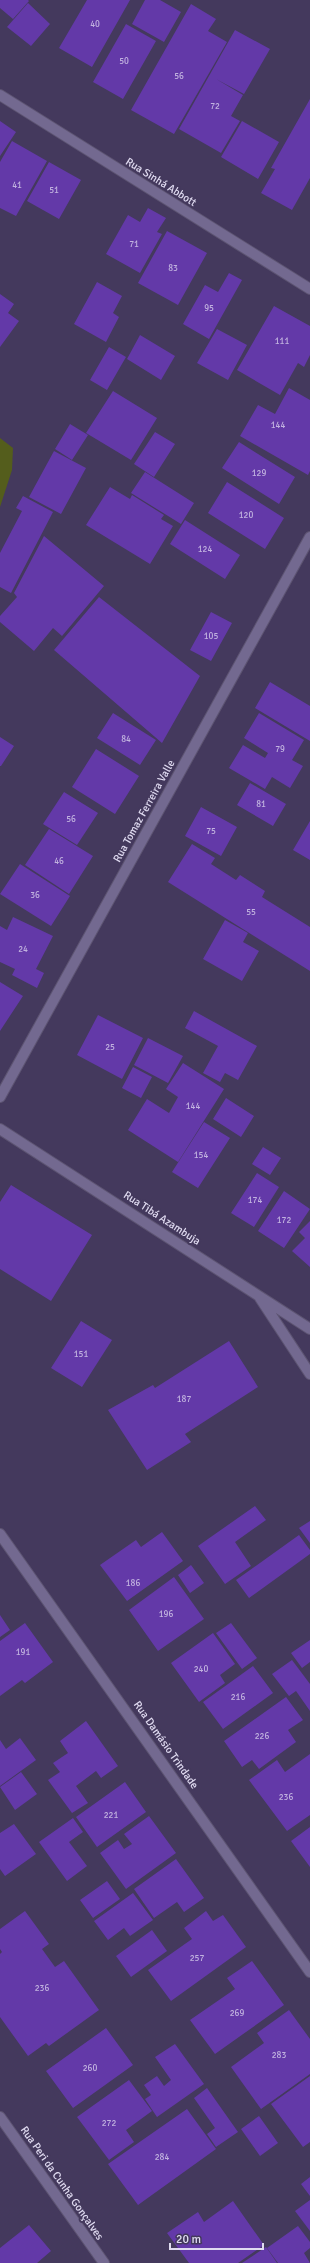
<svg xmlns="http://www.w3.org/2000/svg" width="310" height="2263" viewBox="0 0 310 2263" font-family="Signika,sans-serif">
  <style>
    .green { fill: #545d1c }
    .building { fill: #6339a8 }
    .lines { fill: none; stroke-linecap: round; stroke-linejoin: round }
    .street-casing { stroke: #5d5472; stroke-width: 12 }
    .street { stroke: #736990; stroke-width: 10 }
    .labels { text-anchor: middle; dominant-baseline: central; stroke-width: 4; stroke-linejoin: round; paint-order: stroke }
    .number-label { font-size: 9px; fill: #c1b2df }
    .street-label { font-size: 11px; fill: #e0dbf1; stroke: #44395d }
  </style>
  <rect width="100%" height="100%" fill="#44395d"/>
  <path class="green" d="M0 438 13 448 12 470 0 507Z"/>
  <path class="building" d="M0 0H28L29 1 13 19 0 8Z
    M87 0H130L92 67 59 48Z
    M145 0H160L181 12 164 42 132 24Z
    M28 3 50 24 31 46 7 27Z
    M191 4 216 19 208 31 227 42 174 134 131 110Z
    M126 24 156 41 123 99 93 82Z
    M235 30 270 49 244 94 216 79 243 95 231 116 240 121 221 153 179 129Z
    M310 99V178L292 210 261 193 275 169 271 168Z
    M0 121 16 132 0 156Z
    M242 121 279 142 258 179 221 157Z
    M12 141 47 161 16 216 0 208V162Z
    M49 162 81 180 59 219 27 201Z
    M148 208 166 218 157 232 162 234 140 273 106 254 128 215 140 222Z
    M167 231 207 253 178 305 138 283Z
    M229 273 242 280 209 339 183 324 205 285 218 292Z
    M97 282 122 296 113 313 119 317 106 342 74 324Z
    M0 294 14 304 8 313 19 321 0 347Z
    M274 306 310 326V355L304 367 298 363 280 395 237 370Z
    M217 329 247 345 228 380 197 363Z
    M140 335 175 356 161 380 127 359Z
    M109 347 126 357 107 390 90 380Z
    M289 388 310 400V471L308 475 240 436 258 405 275 414Z
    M113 391 157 418 131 460 86 433Z
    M70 424 88 435 72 460 55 449Z
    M155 432 175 444 154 477 134 464Z
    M239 442 295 477 279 504 222 468Z
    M54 451 86 468 61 514 29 497Z
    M145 472 194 503 181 524 131 493Z
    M227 482 284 518 265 549 208 513Z
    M110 487 130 499 132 495 164 515 161 519 173 526 150 564 86 525Z
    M23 496 53 512 11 593 0 587V553L22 511 16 508Z
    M185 520 240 555 225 579 170 544Z
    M44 536 104 586 62 636 53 628 34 651 0 622V616L17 597 14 593Z
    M99 597 200 676 162 743 54 650Z
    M211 612 232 623 211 661 190 650Z
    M270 682 310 706V741L255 708Z
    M113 713 156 740 140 765 97 738Z
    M259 713 304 740 292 760 303 766 290 788 272 777 265 789 229 768 243 745 265 758 268 753 244 738Z
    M0 737 14 746 1 766H0Z
    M96 749 139 776 115 814 72 787Z
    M250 783 286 804 273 826 237 805Z
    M64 792 98 813 77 845 43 824Z
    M201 807 237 827 221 856 185 836Z
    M310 821V860L293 850Z
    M49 829 93 856 69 894 25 865Z
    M192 844 215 858 211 864 236 880 240 875 265 891 262 897 310 927V971L168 882Z
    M20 864 70 896 51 926 0 894Z
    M13 917 53 936 36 969 44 973 37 988 12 975 15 969 0 962V926L7 930Z
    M225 920 248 933 243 942 259 951 242 981 203 959Z
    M0 982 23 996 0 1031Z
    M194 1011 257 1046 238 1080 225 1073 220 1082 203 1073 218 1046 185 1028Z
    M98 1015 143 1038 122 1079 77 1055Z
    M148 1038 183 1056 168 1083 134 1065Z
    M183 1063 224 1089 178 1162 128 1130 147 1099 169 1113 178 1097 166 1089Z
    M133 1067 152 1077 141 1098 122 1088Z
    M226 1098 254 1116 241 1137 213 1119Z
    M204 1122 230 1138 198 1188 172 1172Z
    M263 1147 281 1158 270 1175 252 1164Z
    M257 1173 279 1187 254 1227 231 1213Z
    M11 1185 92 1235 51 1301 0 1269V1202Z
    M284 1191 310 1209 284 1248 258 1231Z
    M310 1221V1267L292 1251 305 1238 299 1232Z
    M81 1321 112 1340 82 1387 51 1368Z
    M229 1341 258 1387 185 1434 191 1442 147 1470 108 1410 153 1385 155 1388Z
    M255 1506 266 1520 235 1542 251 1566 225 1584 198 1546Z
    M310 1521V1543L299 1528Z
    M162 1532 183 1561 127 1601 100 1565 136 1540 141 1547Z
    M299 1535 310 1550V1554L249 1598 236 1580Z
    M191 1565 204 1583 190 1593 178 1575Z
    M174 1577 204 1619 158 1651 129 1610Z
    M0 1615 10 1630 0 1637Z
    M25 1623 53 1662 25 1683 22 1680 0 1696V1641Z
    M231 1623 257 1658 242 1669 216 1633Z
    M213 1633 235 1664 220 1675 225 1683 199 1702 171 1663Z
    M310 1640V1662L302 1668 291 1653Z
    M292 1660 310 1684V1711L296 1691 289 1696 272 1674Z
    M253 1666 273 1693 223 1729 203 1702Z
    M286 1697 303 1720 288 1730 296 1742 259 1769 252 1760 242 1767 224 1741Z
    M86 1721 118 1766 101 1778 96 1771 76 1786 88 1803 72 1813 48 1780 60 1772 53 1763 68 1753 60 1741Z
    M20 1738 36 1760 0 1786V1740L6 1749Z
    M310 1754V1815L287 1831 249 1780 277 1760 285 1772Z
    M21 1772 37 1794 15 1810 0 1787Z
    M125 1782 146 1812 97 1847 76 1817Z
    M149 1816 176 1853 126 1889 100 1853 118 1840 124 1849 132 1844 124 1834Z
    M73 1818 83 1832 69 1842 87 1866 67 1881 39 1842Z
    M14 1824 36 1854 5 1876 0 1869V1833Z
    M310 1827V1867L291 1841Z
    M176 1859 204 1898 184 1912 177 1902 154 1918 134 1889Z
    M107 1881 120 1899 93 1918 80 1900Z
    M133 1893 153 1920 130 1936 124 1928 108 1940 94 1921Z
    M25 1911 49 1944 42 1949 55 1967 64 1961 99 2010 49 2046 46 2043 28 2056 0 2017V1954L2 1952 0 1949V1929Z
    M206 1911 213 1921 223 1915 246 1947 171 2001 148 1970 192 1939 184 1928Z
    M152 1930 167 1951 131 1977 116 1956Z
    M252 1961 284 2005 215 2054 190 2020 235 1989 227 1978Z
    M289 2010 310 2039V2074L261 2109 231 2067 264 2043 257 2033Z
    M106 2028 133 2065 73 2108 46 2071Z
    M175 2044 204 2084 157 2117 145 2099 151 2095 144 2085 157 2076 164 2086 171 2080 155 2057Z
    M310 2076V2142L303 2147 271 2104Z
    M129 2080 152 2111 126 2130 134 2142 109 2160 77 2117Z
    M207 2088 238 2132 216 2147 207 2134 215 2128 194 2098Z
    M187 2109 216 2149 138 2205 108 2164Z
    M259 2116 278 2143 260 2156 241 2129Z
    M310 2177V2196L301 2184Z
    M310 2200V2231L295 2211Z
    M233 2201 264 2245 238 2263H189L167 2233 198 2212 204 2222Z
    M29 2225 51 2251 37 2263H0V2248Z
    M298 2226 310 2242V2248L304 2253 310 2263H278L267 2248Z
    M266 2247 277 2263H242Z"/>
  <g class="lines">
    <defs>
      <path id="street" d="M0 95 310 289
        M0 1097 310 537
        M0 1129 310 1329
        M260 1298 310 1374
        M0 1534 310 1972
        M0 2117 104 2263"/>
    </defs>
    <use href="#street" class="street-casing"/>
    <use href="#street" class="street"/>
  </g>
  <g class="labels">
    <g class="number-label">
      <text x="95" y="24">40</text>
      <text x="124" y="61">50</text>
      <text x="179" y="76">56</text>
      <text x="215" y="106">72</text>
      <text x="17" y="185">41</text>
      <text x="54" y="190">51</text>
      <text x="134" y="244">71</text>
      <text x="173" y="268">83</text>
      <text x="209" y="308">95</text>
      <text x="282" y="341">111</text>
      <text x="278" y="425">144</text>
      <text x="259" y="473">129</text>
      <text x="246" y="515">120</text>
      <text x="205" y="549">124</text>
      <text x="211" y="636">105</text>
      <text x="126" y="739">84</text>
      <text x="280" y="749">79</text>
      <text x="261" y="804">81</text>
      <text x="71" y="819">56</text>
      <text x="211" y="831">75</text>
      <text x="59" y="861">46</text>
      <text x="35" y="895">36</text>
      <text x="251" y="912">55</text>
      <text x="23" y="949">24</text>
      <text x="110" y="1047">25</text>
      <text x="193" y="1106">144</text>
      <text x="201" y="1155">154</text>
      <text x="255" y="1200">174</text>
      <text x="284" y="1220">172</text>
      <text x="81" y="1354">151</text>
      <text x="184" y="1399">187</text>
      <text x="133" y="1583">186</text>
      <text x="166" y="1614">196</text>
      <text x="23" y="1652">191</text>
      <text x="201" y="1669">240</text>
      <text x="238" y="1697">216</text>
      <text x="262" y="1736">226</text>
      <text x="286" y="1797">236</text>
      <text x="111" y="1815">221</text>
      <text x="197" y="1958">257</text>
      <text x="42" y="1988">236</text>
      <text x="237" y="2013">269</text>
      <text x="279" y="2055">283</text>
      <text x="90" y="2068">260</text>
      <text x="109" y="2123">272</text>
      <text x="162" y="2157">284</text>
    </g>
    <g class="street-label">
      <text transform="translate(161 182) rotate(32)">Rua Sinhá Abbott</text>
      <text transform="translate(144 811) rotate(-61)">Rua Tomaz Ferreira Valle</text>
      <text transform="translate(162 1218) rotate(33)">Rua Tibá Azambuja</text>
      <text transform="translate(166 1745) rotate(55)">Rua Damásio Trindade</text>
      <text transform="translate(62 2183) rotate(55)">Rua Peri da Cunha Gonçalves</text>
    </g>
  </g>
  <path d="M170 2243v6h93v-6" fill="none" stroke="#e0dbf1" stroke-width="2"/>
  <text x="176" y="2243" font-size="12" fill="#e0dbf1" stroke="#44395d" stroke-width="3" paint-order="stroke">20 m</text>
</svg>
